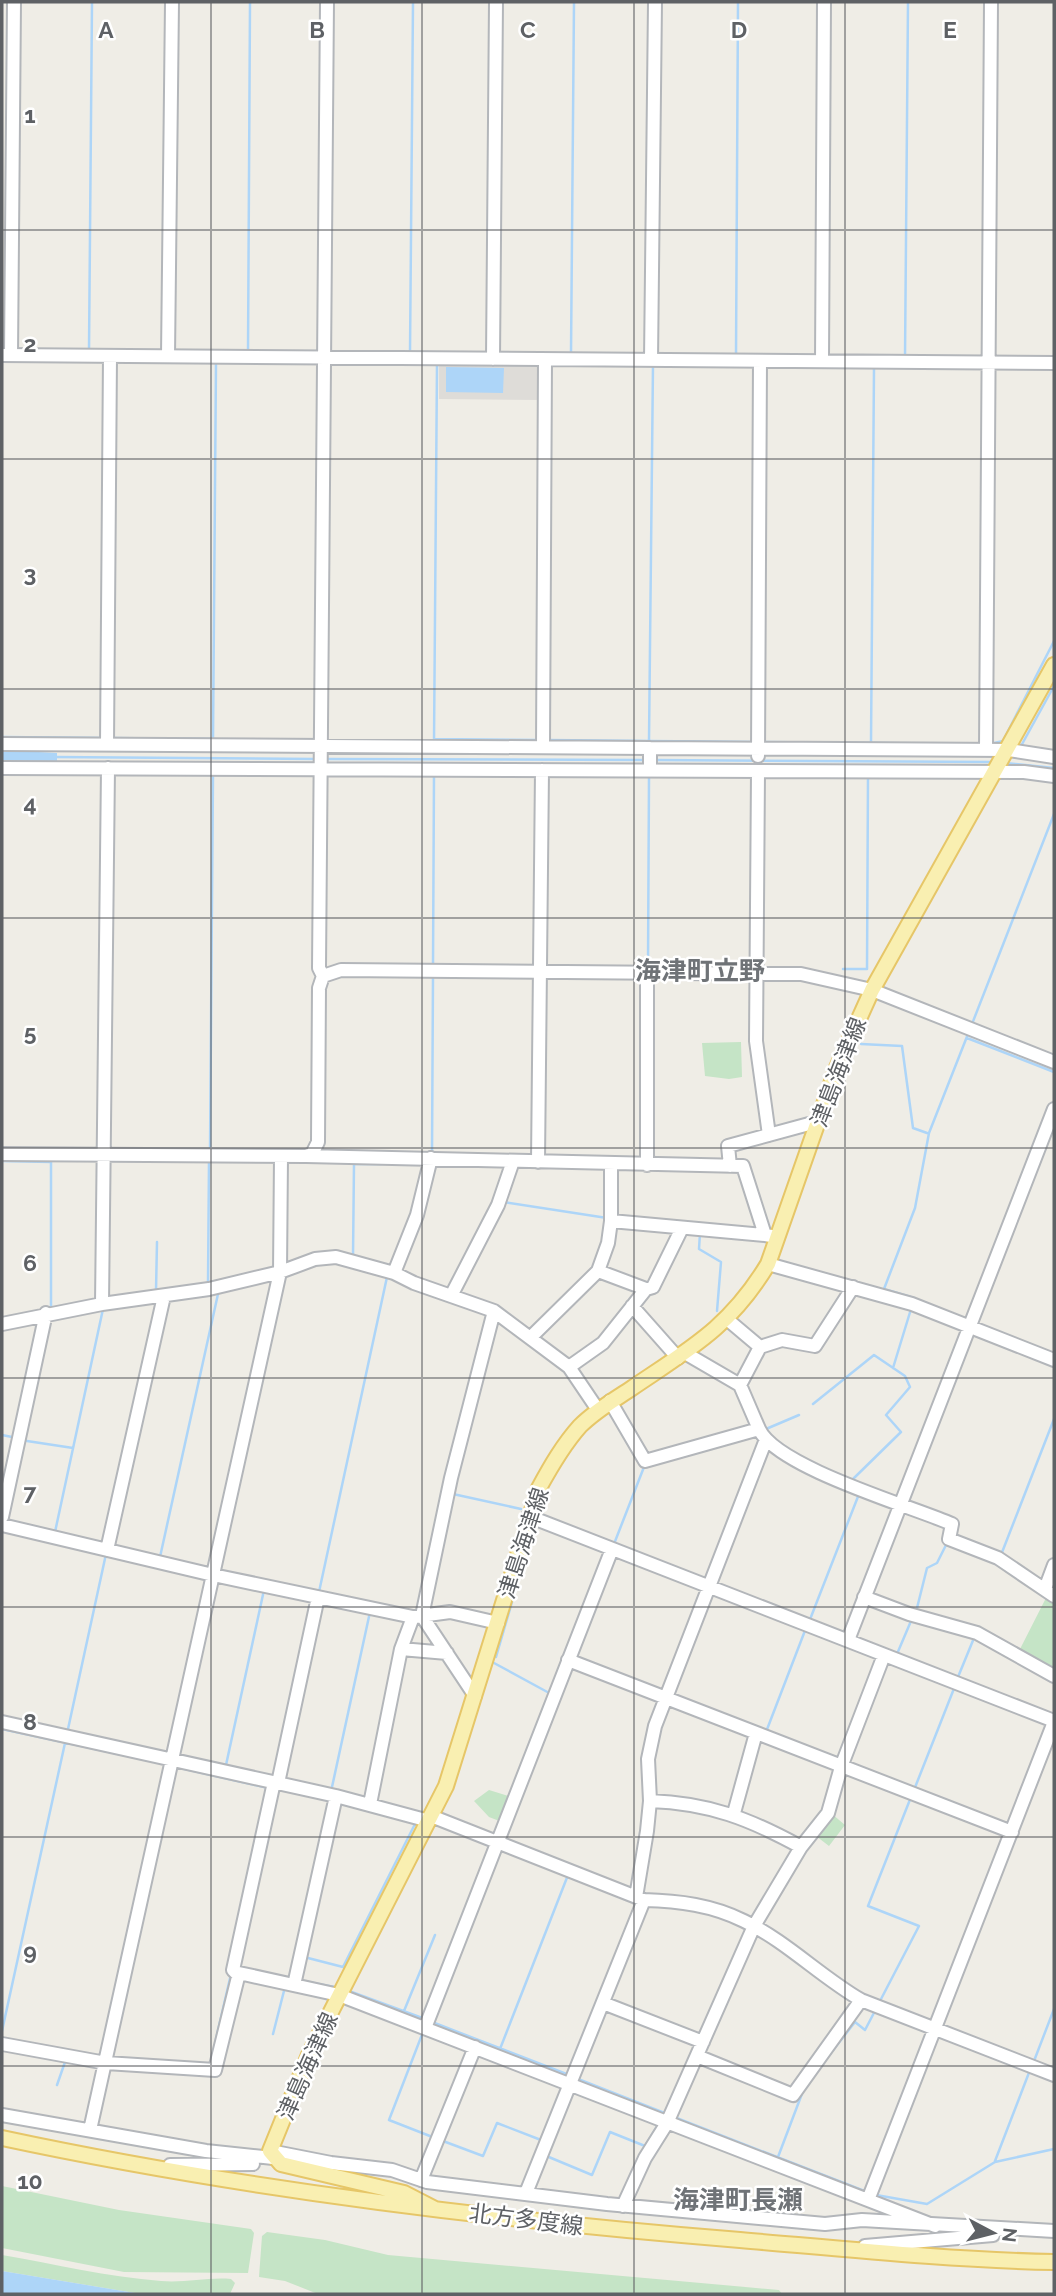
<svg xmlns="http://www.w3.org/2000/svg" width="1056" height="2296" viewBox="0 0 1056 2296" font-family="Raleway,'Noto Sans JP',sans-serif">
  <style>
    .industrial { fill: #dedcd8 }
    .green { fill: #c5e4c6 }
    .water { fill: #add5f8 }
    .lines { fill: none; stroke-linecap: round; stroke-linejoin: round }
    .stream { stroke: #add5f8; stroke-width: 2.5 }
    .minor-casing { stroke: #b3b6ba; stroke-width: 16 }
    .major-casing { stroke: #e6c668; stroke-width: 18 }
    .minor { stroke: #fff; stroke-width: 12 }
    .major { stroke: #f9efb1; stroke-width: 14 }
    .grid { fill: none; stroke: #5e6165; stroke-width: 2; stroke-opacity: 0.55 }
    .labels { text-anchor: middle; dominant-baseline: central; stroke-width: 5; stroke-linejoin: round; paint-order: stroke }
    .street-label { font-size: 23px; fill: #5e6165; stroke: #fff }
    .quarter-label { font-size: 26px; font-weight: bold; fill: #6f7377; stroke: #fff }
    .grid-label { font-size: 23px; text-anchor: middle; font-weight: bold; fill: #5e6165; stroke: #fff; stroke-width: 5; stroke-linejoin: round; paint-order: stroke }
  </style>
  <rect width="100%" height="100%" fill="#efede6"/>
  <path class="industrial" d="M439 362 541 365V400L439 399Z"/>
  <path class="green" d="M741 1042 742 1077 729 1079 705 1076 702 1043Z
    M1048 1594 1054 1598V1672L1018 1653Z
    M489 1790 512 1797 502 1822 489 1817 474 1801Z
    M832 1814 845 1825 829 1846 816 1836Z
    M2 2186 119 2210 251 2229 254 2233 248 2273 124 2272 2 2248Z
    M267 2232 325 2240 388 2255 779 2290 782 2294H318L285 2281 259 2277 262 2236Z
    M2 2255C55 2264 108 2277 161 2281 185 2283 208 2277 231 2279L235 2283 230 2294H141L2 2271Z"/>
  <path class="water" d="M446 367 504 368 503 393 446 392Z
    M2 750 57 753V761H2Z
    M2 2271 141 2294H2Z"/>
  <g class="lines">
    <path class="stream" d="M89 351 92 2
      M248 353 250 2
      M410 353 413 2
      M571 354 574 2
      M736 355 738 2
      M905 358 908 2
      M2 737 103 738
      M110 738 213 739 216 362
      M434 739 538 740
      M547 740 754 742
      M649 741 653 364
      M434 742 437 365
      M762 742 982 744
      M871 743 874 369
      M990 744 1003 741 1054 641
      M1021 746 1054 686
      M53 757 316 759
      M326 759 645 760
      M655 760 992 762
      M1005 763 1054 768
      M433 964 434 775
      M648 966 649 776
      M843 969H867L868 776
      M972 1024 1054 814
      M967 1038 1054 1072
      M861 1044 902 1046 913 1128 927 1133
      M210 1151 213 774
      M432 1154 433 976
      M2 1161 51 1162V1307
      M503 1202 607 1218
      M700 1233 699 1249 721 1262 717 1311
      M353 1256 354 1164H381
      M208 1284 209 1161
      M156 1291 157 1242
      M913 1300 914 1298 884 1289 915 1208 929 1133 968 1034
      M893 1368 911 1309
      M813 1404 874 1355 905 1376 910 1387 886 1415 901 1432 853 1479
      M766 1429 799 1415
      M2 1435 12 1437
      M27 1441 73 1448
      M453 1494 521 1509
      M55 1532 103 1309
      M614 1544 644 1467
      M526 1555 531 1538
      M1001 1555 1054 1419
      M160 1557 218 1294
      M322 1592H319L387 1277
      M916 1612 927 1568 937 1563 947 1543
      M809 1622 859 1494
      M897 1654 911 1621 913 1622
      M496 1657 521 1571
      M494 1663 551 1694
      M958 1677 974 1638
      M2 1729 165 1764
      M68 1729 106 1554
      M766 1732 806 1628
      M226 1765 264 1590
      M176 1767 268 1788
      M332 1787 370 1612
      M914 1790 955 1686
      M308 1958 343 1967 416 1822
      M303 1981 334 1987
      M349 1991 425 2019
      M880 2001 919 1926 868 1906 911 1797
      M404 2011 435 1935
      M432 2022 569 2075
      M2 2031 65 1743
      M423 2032 389 2120 435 2138
      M273 2034 285 1987
      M216 2039 231 1974
      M500 2049 568 1875
      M830 2054 855 2022 865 2030 876 2009
      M1034 2061 1054 2009
      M578 2079 667 2114
      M57 2085 65 2062
      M674 2117 867 2192
      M443 2141 483 2156 497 2123 541 2140
      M544 2155 592 2175 610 2132 645 2146 658 2125
      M778 2157 803 2091
      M995 2161 1030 2070
      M876 2195 927 2204 995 2162 1054 2149"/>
    <defs>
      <path id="minor" d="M2 355 1054 363
        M11 355 14 2
        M168 356 172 2
        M493 359 496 2
        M651 360 655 2
        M822 361 824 2
        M2 744 650 748
        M107 744 110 356
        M543 747 545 360
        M986 750 991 2
        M758 756 760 361
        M2 768 1024 772 1054 776
        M650 771V748L1009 750 1054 757
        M758 772 756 1041 769 1135
        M323 976 341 970 801 974 872 990 1054 1062
        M2 1154 306 1156 743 1166 765 1235 778 1237
        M306 1156 312 1154 318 1142 319 988 323 976 319 968 327 2
        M538 1162 542 770
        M611 1164V1221L765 1235
        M647 1165V972
        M730 1166 728 1146 809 1124 816 1126
        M768 1264 912 1304 1054 1360
        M598 1271 646 1289
        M394 1273 417 1215 431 1158
        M451 1296 498 1205 513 1161
        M102 1304 108 768
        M632 1306 678 1358
        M728 1320 760 1347 740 1385
        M2 1324 102 1304 209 1289 280 1272 315 1259 336 1257 394 1273 414 1283 494 1311 569 1367 598 1410
        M532 1336 598 1271 608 1243 611 1221
        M760 1347 782 1340 815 1346 853 1287
        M685 1353 740 1385 759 1429
        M569 1367 603 1343 646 1289 653 1287 682 1228
        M610 1401 645 1461 759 1429C776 1467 910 1506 952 1524L949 1539 998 1558 1054 1596
        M528 1516 1054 1721
        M2 1517 46 1313
        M2 1525 213 1575 413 1617 450 1612 498 1623
        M107 1550 164 1296
        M1045 1589 1054 1565
        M864 1597 909 1614 977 1633 1054 1676
        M848 1640 1054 1109
        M401 1649 447 1653
        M568 1660 1012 1832
        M475 1696 422 1616 451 1478 494 1311
        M2 1722 336 1796 429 1821
        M278 1783 318 1597
        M650 1801C709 1803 750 1819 801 1847
        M370 1804 401 1649 413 1617
        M734 1813 756 1733
        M431 1816 644 1900C679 1901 712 1905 744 1921 786 1941 821 1977 861 2000L1054 2075
        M636 1897 647 1831 650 1801 648 1759 655 1726 765 1442
        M238 1975 233 1970 274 1782
        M294 1985 336 1796
        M603 2003 703 2042
        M425 2028 612 1549
        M2 2044 106 2063 215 2070 239 1973 339 1995 935 2226
        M697 2056 793 2095 861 2000
        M2 2115 206 2151 273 2158
        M90 2130 280 1272 281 1157
        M270 2151 331 2163 392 2170 427 2182 607 2204 825 2224 862 2220 1054 2231
        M170 2165 253 2164
        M421 2180 475 2047
        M526 2193 644 1900
        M868 2200 1054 1722
        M623 2206 645 2158 667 2123 754 1926 801 1847 828 1813 841 1767 884 1655
        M865 2246 993 2235"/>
      <path id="major" d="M2 2138C245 2190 493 2220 740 2240 845 2249 950 2260 1054 2262
        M435 2209 404 2193 281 2164 270 2151 309 2055 446 1786 539 1488C551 1466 563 1445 580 1426 596 1410 614 1400 632 1388 691 1348 730 1327 768 1264L836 1070 872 990 1054 665"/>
    </defs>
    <use href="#minor" class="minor-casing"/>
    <use href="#major" class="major-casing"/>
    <use href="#minor" class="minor"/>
    <use href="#major" class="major"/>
  </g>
  <path class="grid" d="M211 2V2294M422 2V2294M634 2V2294M845 2V2294M2 230H1054M2 459H1054M2 689H1054M2 918H1054M2 1148H1054M2 1378H1054M2 1607H1054M2 1837H1054M2 2066H1054"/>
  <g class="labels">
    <g class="street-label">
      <text transform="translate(838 1072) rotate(-69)">津島海津線</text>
      <text transform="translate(523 1543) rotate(-72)">津島海津線</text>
      <text transform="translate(307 2066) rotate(-66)">津島海津線</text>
      <text transform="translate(526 2219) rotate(7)">北方多度線</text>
    </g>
    <g class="quarter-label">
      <text x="700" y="971">海津町立野</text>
      <text x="738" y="2200">海津町長瀬</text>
    </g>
  </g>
  <g class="grid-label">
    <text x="106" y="38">A</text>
    <text x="317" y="38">B</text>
    <text x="528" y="38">C</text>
    <text x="739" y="38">D</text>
    <text x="950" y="38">E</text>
    <text x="30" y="123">1</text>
    <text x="30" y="352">2</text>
    <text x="30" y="582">3</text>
    <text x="30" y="812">4</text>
    <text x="30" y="1041">5</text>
    <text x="30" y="1271">6</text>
    <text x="30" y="1500">7</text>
    <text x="30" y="1730">8</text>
    <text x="30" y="1960">9</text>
    <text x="30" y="2189">10</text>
  </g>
  <rect width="1056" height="2296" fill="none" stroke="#5e6165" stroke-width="7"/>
  <g transform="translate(993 2233) rotate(97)" stroke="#ffffff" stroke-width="5" paint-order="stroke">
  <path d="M0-5L12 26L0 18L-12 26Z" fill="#5e6165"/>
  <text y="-10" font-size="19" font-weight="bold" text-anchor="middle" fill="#5e6165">N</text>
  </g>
</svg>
